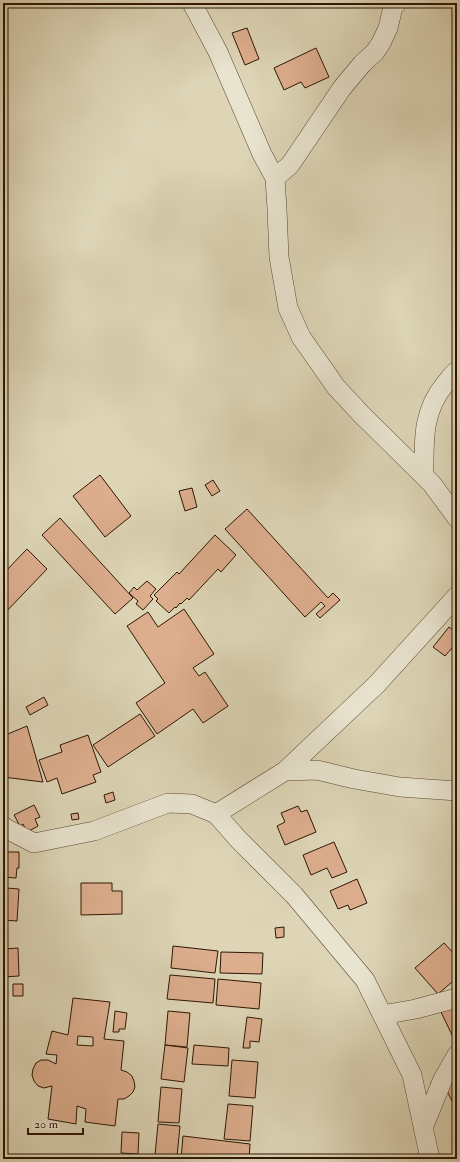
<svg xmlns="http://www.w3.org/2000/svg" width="460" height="1162" viewBox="0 0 460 1162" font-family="'IM FELL Double Pica',serif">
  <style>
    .building { fill: #ddae8e; stroke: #2d1603; fill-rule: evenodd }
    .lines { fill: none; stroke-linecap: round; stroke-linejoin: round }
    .street-casing { stroke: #594630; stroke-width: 20 }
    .street { stroke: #e9e4d0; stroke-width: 19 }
  </style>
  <rect width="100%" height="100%" fill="#ddd5b6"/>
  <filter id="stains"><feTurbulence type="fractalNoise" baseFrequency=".005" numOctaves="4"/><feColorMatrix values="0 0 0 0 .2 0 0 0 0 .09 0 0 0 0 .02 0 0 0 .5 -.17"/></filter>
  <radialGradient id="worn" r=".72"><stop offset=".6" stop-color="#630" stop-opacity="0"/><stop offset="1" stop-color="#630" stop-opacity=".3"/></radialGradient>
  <path class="building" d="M247 28 259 59 245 65 232 33Z
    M316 48 329 77 305 88 301 82 284 90 274 68Z
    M100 475 131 516 105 537 73 496Z
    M213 480 220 491 212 496 205 485Z
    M192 488 197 507 185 511 179 491Z
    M247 509 328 598 333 593 340 600 320 618 316 614 325 606 321 602 305 617 225 529Z
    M60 518 133 598 115 614 42 535Z
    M215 535 236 555 221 572 218 569 189 600 187 598 181 604 180 603 176 608 175 607 169 613 156 601 158 599 154 595 177 572 179 574Z
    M27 549 47 569 3 615V574Z
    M147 581 156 589 150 596 153 599 143 610 136 604 138 601 129 593 134 587 137 590Z
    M184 609 214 654 193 668 199 676 205 672 228 706 203 723 193 709 157 734 136 703 165 683 127 626 148 612 158 627Z
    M449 627 457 633V642L445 656 433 647Z
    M44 697 48 705 30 715 26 707Z
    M140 714 155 736 108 767 93 745Z
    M27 726 43 782 3 777V736Z
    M88 735 101 772 93 775 96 782 62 794 57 778 47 782 39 760 62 752 60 745Z
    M113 792 115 800 106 803 104 795Z
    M34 805 40 817 35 819 38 826 27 832 23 824 20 826 14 815Z
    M298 806 301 812 307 810 316 832 285 845 277 826 285 822 281 813Z
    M78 813 79 819 72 820 71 814Z
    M334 842 347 872 332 878 327 868 311 875 303 855Z
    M3 852H19V868H17L16 878 3 877Z
    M357 879 367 903 350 910 348 905 338 909 330 891Z
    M81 883H112V891H122V914L81 915Z
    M6 888 19 889 17 921 3 920V902H5Z
    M284 927V937L276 938 275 928Z
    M444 943 457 957V983L454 986 452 982 438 994 415 968Z
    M173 946 218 951 215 973 171 968Z
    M18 948 19 976 3 977V949Z
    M221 952 263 953 262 974 220 973Z
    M170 975 215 979 213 1003 167 999Z
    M218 979 261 983 259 1009 216 1005Z
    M13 984H23V996H13Z
    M73 998 110 1002 104 1039 124 1041 121 1070 127 1072 132 1076 134 1081 135 1087 133 1092 129 1096 124 1099H118L115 1126 85 1122 86 1109 77 1106 76 1124 48 1119 52 1086 44 1088 38 1086 34 1081 32 1075 33 1069 36 1063 41 1060H48L56 1064 57 1055 46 1054 52 1031 68 1035ZM78 1036 93 1037V1046L77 1045Z
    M457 1005V1035L453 1037 441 1012Z
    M115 1011 127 1013 125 1029H119V1032H113Z
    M168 1011 190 1013 187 1047 165 1045Z
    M247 1017 262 1019 259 1042 250 1041V1048H243Z
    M165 1045 188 1048 184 1082 161 1079Z
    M194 1045 229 1048 228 1066 192 1064Z
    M232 1060 258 1062 255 1098 229 1096Z
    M457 1080V1111L445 1087Z
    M161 1087 182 1089 179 1123 158 1122Z
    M228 1104 253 1106 250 1141 224 1139Z
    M158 1124 180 1126 177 1157 155 1155Z
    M122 1132 139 1133 138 1154 121 1153Z
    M183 1136 250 1144 249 1159H181Z"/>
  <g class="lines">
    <defs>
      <path id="street" d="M192 3 218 52 262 154 275 178 277 209 279 257 288 308 301 337 336 387 361 414 432 484 457 518
        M275 178 290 165 342 88 362 64 375 52 381 43 388 28 393 7 397 3
        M424 475C424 441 422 412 445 384 449 380 452 374 457 371
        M285 771 317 770 354 779 400 787 457 791
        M216 814 285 771 377 684 457 596
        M3 826 7 829 34 843 94 831 168 803 192 804 216 814 238 839 294 895 365 980 412 1075 430 1159
        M382 1015 416 1009 457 998
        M423 1128 443 1079 457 1055"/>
    </defs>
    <use href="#street" class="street-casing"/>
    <use href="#street" class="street"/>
  </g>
  <rect width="460" height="1162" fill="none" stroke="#ddd5b6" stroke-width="16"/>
  <rect x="4" y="4" width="452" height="1154" fill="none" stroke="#2d1603" stroke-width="2"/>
  <rect x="8" y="8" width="444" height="1146" fill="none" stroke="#2d1603"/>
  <path d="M28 1128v6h55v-6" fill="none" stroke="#2d1603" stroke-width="2"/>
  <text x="34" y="1128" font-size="12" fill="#2d1603" stroke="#e9e4d0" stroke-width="3" paint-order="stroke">20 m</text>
  <rect width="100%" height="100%" filter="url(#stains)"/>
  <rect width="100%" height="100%" fill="url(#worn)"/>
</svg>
